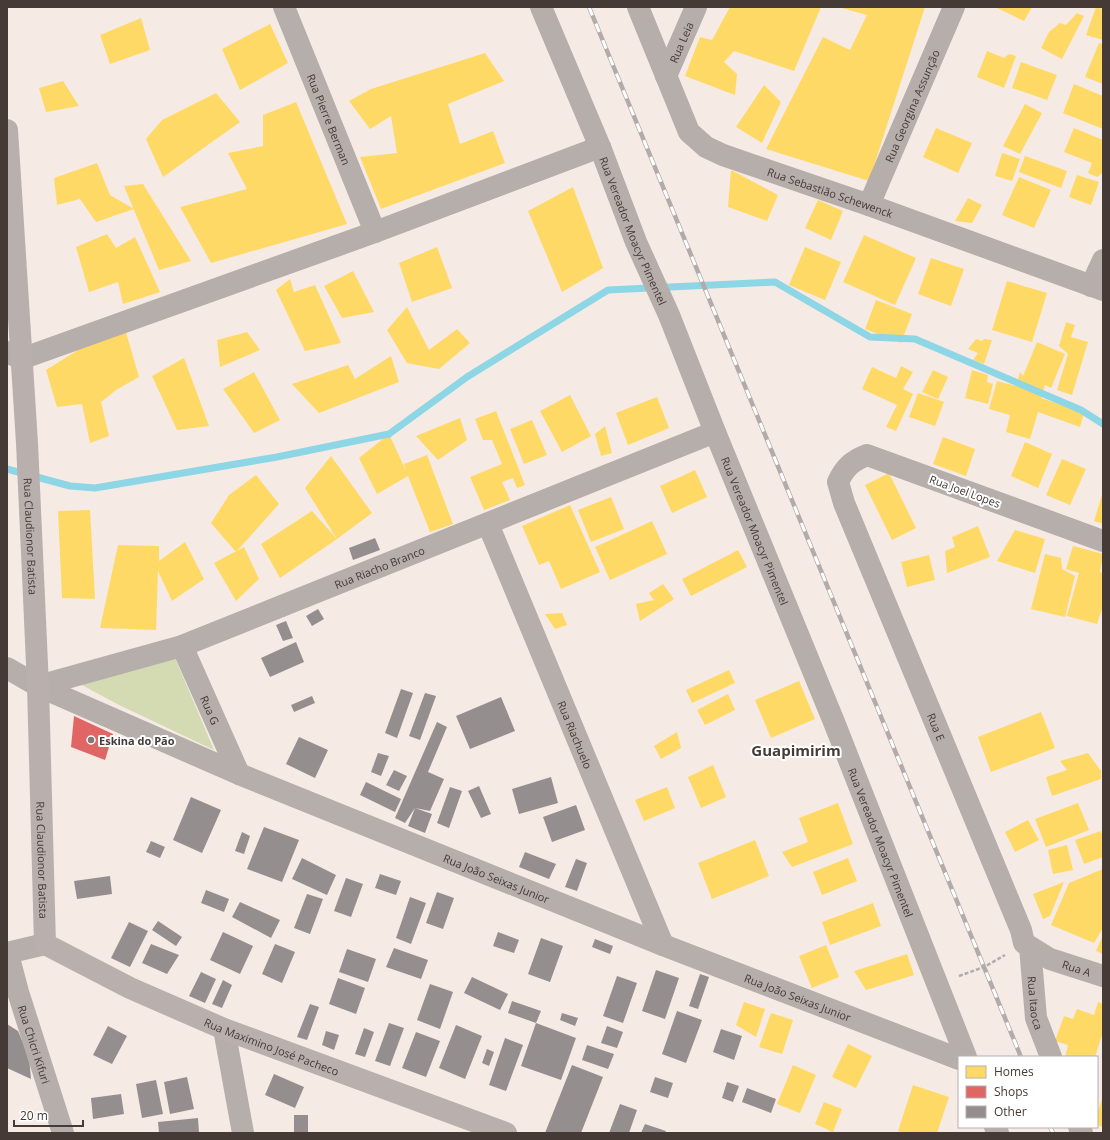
<svg xmlns="http://www.w3.org/2000/svg" width="1110" height="1140" viewBox="0 0 1110 1140" font-family="'Open Sans',sans-serif">
  <style>
    .green { fill: #d4dbb3 }
    .homes { fill: #ffd966 }
    .shops { fill: #e06666 }
    .lines { fill: none; stroke-linecap: round; stroke-linejoin: round }
    .stream { stroke: #8cd6e6; stroke-width: 7 }
    .building { fill: #958e8f }
    .path { stroke: #b2adaa; stroke-width: 2.5; stroke-dasharray: 4 2; stroke-linecap: butt }
    .minor { stroke: #b5aeab; stroke-width: 22 }
    .major { stroke: #b9b0ad; stroke-width: 22 }
    .rail-casing { stroke: #b2aba9; stroke-width: 4.5 }
    .rail { stroke: #fff; stroke-width: 3; stroke-dasharray: 9; stroke-linecap: butt }
    .poi-dot { fill: #837873; stroke: #fff; stroke-width: 1.5 }
    .labels { text-anchor: middle; dominant-baseline: central; stroke-width: 4; stroke-linejoin: round; paint-order: stroke }
    .street-label { font-size: 11px; fill: #453a36; stroke: #fff }
    .poi-label { font-size: 11px; font-weight: bold; fill: #453a36; stroke: #fff; text-anchor: start }
    .district-label { font-size: 15px; font-weight: bold; fill: #453a36; stroke: #fff }
  </style>
  <rect width="100%" height="100%" fill="#f6eae5"/>
  <path class="green" d="M172 651 214 750 119 705 80 684Z"/>
  <path class="homes" d="M730 7H821L794 71 734 51 724 62 737 74 735 95 685 76 700 37 712 40Z
    M838 7H925L869 181 766 149 823 37 850 50 867 15Z
    M995 7H1032L1024 21Z
    M1096 7 1103 9V40L1086 35Z
    M1077 13 1084 16 1062 59 1041 48 1049 32 1060 23 1066 25Z
    M141 18 150 50 110 64 100 35Z
    M270 24 288 63 240 90 222 49Z
    M1099 43 1103 44V84L1085 77Z
    M987 51 1004 58 1009 54 1016 56 1004 88 977 77Z
    M485 53 504 81 448 104 460 144 493 131 505 163 381 209 360 157 397 153 391 116 370 129 349 101 371 89Z
    M1021 62 1057 75 1047 100 1012 88Z
    M63 81 79 106 46 112 39 88Z
    M1074 84 1103 96V129L1063 113Z
    M764 85 781 102 762 143 736 127Z
    M216 93 240 122 163 177 146 139 162 120Z
    M296 102 347 224 211 263 180 207 247 189 228 153 263 146V115Z
    M1025 104 1042 113 1020 154 1003 146Z
    M936 128 972 143 958 173 923 157Z
    M1074 128 1103 140V172L1097 177 1088 173 1092 163 1064 152Z
    M1002 153 1020 159 1012 181 995 176Z
    M1025 156 1067 171 1061 188 1019 172Z
    M97 163 110 195 134 209 96 222 80 199 57 205 54 178Z
    M731 170 778 195 767 221 728 207Z
    M1077 175 1099 182 1091 205 1069 197Z
    M1019 177 1051 190 1034 228 1002 215Z
    M143 184 191 261 159 270 124 186Z
    M573 187 603 268 562 292 528 211Z
    M968 198 982 205 972 223 955 221Z
    M818 200 843 211 831 240 805 228Z
    M107 234 116 248 135 237 160 292 123 304 118 282 89 292 76 247Z
    M864 235 916 258 895 305 843 282Z
    M437 247 452 288 412 302 399 263Z
    M805 247 841 262 825 300 789 285Z
    M931 258 964 269 951 306 918 294Z
    M353 271 374 312 342 318 324 286Z
    M290 279 294 292 315 285 341 343 305 351 276 290Z
    M1007 281 1047 293 1032 342 992 330Z
    M876 300 912 314 901 343 865 329Z
    M407 307 429 350 457 329 470 343 439 369 407 363 387 330Z
    M123 322 139 377 116 390 101 402 109 436 90 443 82 404 57 407 46 370Z
    M1066 322 1075 325 1071 337 1088 342 1072 395 1057 390 1068 354 1059 346Z
    M247 332 260 350 220 367 217 340Z
    M976 339 982 341 984 339 992 340 984 364 973 360 978 353 968 349Z
    M1037 342 1065 354 1051 388 1045 385 1041 398 1084 413 1080 427 1038 412 1030 439 1006 432 1010 415 989 409 997 381 1016 386 1020 372 1023 376Z
    M391 356 399 382 319 413 292 384 348 365 355 379Z
    M184 358 209 426 177 430 152 376Z
    M901 366 913 372 903 389 913 394 896 431 886 427 897 405 862 389 872 367 896 378Z
    M933 370 948 377 938 399 922 392Z
    M972 370 988 375 987 382 993 384 988 404 965 398Z
    M254 372 280 420 254 433 223 389Z
    M918 393 944 402 935 426 909 417Z
    M570 395 591 436 562 452 540 411Z
    M657 397 669 428 628 445 616 413Z
    M496 411 525 485 517 488 513 478 502 482 510 500 484 510 470 477 502 464 492 440H483L475 419Z
    M460 418 467 440 438 460 416 436Z
    M532 420 547 455 524 464 510 429Z
    M605 426 612 453 601 456 595 434Z
    M389 434 406 471 404 464 427 455 453 524 430 532 408 476 377 494 359 458Z
    M943 437 975 449 966 476 933 464Z
    M1025 442 1052 454 1038 488 1011 476Z
    M331 456 372 513 337 539 305 488Z
    M1062 459 1086 469 1070 505 1046 495Z
    M695 470 707 497 672 513 660 486Z
    M889 473 916 528 892 540 865 485Z
    M256 475 279 504 236 552 211 523 229 495Z
    M1103 491V524L1094 521Z
    M611 497 624 529 591 542 578 510Z
    M570 505 600 572 561 589 549 561 539 565 522 526Z
    M90 510 95 599 62 598 58 511Z
    M312 511 337 539 280 578 261 544Z
    M652 521 667 554 610 580 595 547Z
    M978 526 990 557 947 573 945 551 955 547 952 537Z
    M1015 530 1045 539 1035 573 997 561Z
    M185 542 204 579 172 601 158 571 156 630 100 628 118 545 159 546V561Z
    M1073 546 1103 554 1100 572 1103 573V606L1097 624 1067 616 1079 573 1066 569Z
    M244 547 259 579 236 601 214 563Z
    M738 550 747 567 691 596 682 579Z
    M1045 554 1061 558 1062 569 1075 576 1065 617 1031 609Z
    M929 555 935 580 907 587 901 562Z
    M663 584 674 599 640 621 636 604 654 600 649 593Z
    M562 613 567 625 555 629 545 614Z
    M729 670 735 683 692 703 686 690Z
    M799 681 815 719 771 738 755 700Z
    M728 694 735 710 705 725 697 710Z
    M1041 712 1055 748 991 772 978 737Z
    M677 732 681 748 661 759 654 746Z
    M1088 753 1101 771V779L1052 796 1046 777 1067 770 1060 761Z
    M713 765 726 797 701 808 688 777Z
    M667 787 675 808 644 821 635 800Z
    M838 803 853 844 792 867 782 852 808 842 799 818Z
    M1078 803 1089 830 1046 847 1035 819Z
    M1028 820 1039 840 1015 852 1005 832Z
    M1101 831 1103 837V857L1084 864 1075 840Z
    M755 840 769 876 712 899 698 863Z
    M1067 845 1073 870 1053 874 1048 850Z
    M848 858 857 881 822 895 813 872Z
    M1103 869V928L1094 943 1051 925 1069 883Z
    M1064 882 1050 916 1043 919 1033 894Z
    M873 903 881 926 830 945 822 922Z
    M1103 935V954L1096 951Z
    M826 945 839 977 812 988 799 956Z
    M907 954 914 975 866 990 854 971Z
    M744 1002 765 1009 756 1037 736 1025Z
    M1098 1002 1103 1004V1032L1095 1057H1065L1068 1045 1055 1041 1064 1016 1073 1019 1077 1009 1094 1015Z
    M771 1013 793 1020 782 1054 759 1047Z
    M848 1044 872 1056 856 1088 832 1077Z
    M793 1065 816 1075 800 1113 777 1104Z
    M913 1085 949 1097 937 1133H904L898 1131Z
    M1103 1096V1127L1097 1125V1114Z
    M824 1102 842 1109 833 1132 815 1124Z"/>
  <path class="shops" d="M74 716 113 734 105 760 71 747Z"/>
  <g class="lines">
    <path class="stream" d="M7 469 70 486 95 488 277 457 389 434 467 377 608 290 775 282 870 337 915 339 1081 410 1103 424"/>
  </g>
  <path class="building" d="M375 538 380 550 353 560 349 548Z
    M318 609 324 619 312 626 306 616Z
    M286 621 293 638 283 641 276 625Z
    M296 642 304 662 270 677 261 658Z
    M401 689 413 693 397 738 385 733Z
    M425 693 436 696 420 740 409 736Z
    M312 696 315 703 294 712 291 705Z
    M501 697 515 731 470 749 456 716Z
    M437 722 447 727 428 772 444 779 430 811 415 808 432 814 425 833 408 826 415 808 405 823 395 818Z
    M299 737 328 750 315 778 286 764Z
    M378 753 389 756 381 776 371 772Z
    M394 770 407 776 399 791 386 785Z
    M551 777 558 803 519 814 512 789Z
    M366 782 401 799 395 812 360 795Z
    M479 786 491 814 481 818 468 791Z
    M450 787 462 791 449 828 437 823Z
    M191 797 221 810 202 853 173 840Z
    M576 805 585 830 552 842 543 817Z
    M264 827 299 840 282 882 247 869Z
    M242 832 250 836 244 854 235 851Z
    M151 841 165 847 160 858 146 852Z
    M525 852 556 864 549 879 519 867Z
    M302 858 336 875 327 895 292 879Z
    M576 859 587 863 577 891 565 887Z
    M380 874 401 881 396 895 375 888Z
    M110 876 112 894 77 899 74 881Z
    M346 878 363 884 351 917 334 911Z
    M206 890 229 899 224 912 201 903Z
    M437 892 454 898 443 929 426 923Z
    M307 894 323 899 310 934 294 928Z
    M410 897 426 903 411 944 396 938Z
    M240 902 280 920 271 938 232 917Z
    M158 921 182 937 176 946 152 930Z
    M129 922 148 931 130 967 111 958Z
    M223 932 253 946 240 974 210 960Z
    M498 932 519 940 514 953 493 946Z
    M541 938 563 946 550 982 528 974Z
    M595 939 613 946 610 954 592 947Z
    M151 944 179 955 167 974 142 963Z
    M275 944 295 952 282 983 262 974Z
    M394 948 428 960 421 979 386 967Z
    M347 949 376 959 368 982 339 972Z
    M656 970 679 978 665 1019 642 1011Z
    M201 972 216 979 205 1003 189 996Z
    M700 974 709 977 698 1009 689 1006Z
    M617 976 637 983 623 1023 603 1016Z
    M472 977 508 994 500 1010 464 993Z
    M338 978 365 988 356 1014 329 1004Z
    M223 980 232 985 222 1008 212 1004Z
    M430 984 453 992 440 1029 417 1020Z
    M512 1001 541 1011 536 1023 508 1013Z
    M310 1004 319 1007 307 1040 297 1037Z
    M677 1011 702 1020 686 1063 662 1054Z
    M562 1013 578 1018 575 1026 560 1020Z
    M389 1023 404 1028 390 1066 375 1061Z
    M536 1023 576 1038 561 1080 521 1066Z
    M7 1024 18 1031 29 1057 31 1079 7 1068Z
    M456 1025 482 1036 465 1079 439 1068Z
    M108 1026 127 1036 112 1064 93 1055Z
    M607 1026 623 1032 617 1048 601 1043Z
    M364 1028 374 1032 365 1057 355 1054Z
    M721 1029 742 1036 734 1060 713 1052Z
    M326 1031 339 1035 334 1050 322 1045Z
    M416 1032 440 1041 426 1077 402 1068Z
    M505 1038 523 1045 506 1091 489 1085Z
    M587 1045 614 1054 608 1069 582 1060Z
    M487 1049 494 1052 489 1066 482 1063Z
    M572 1065 603 1077 581 1133H545Z
    M274 1074 304 1087 295 1108 265 1095Z
    M187 1077 194 1109 170 1114 164 1082Z
    M655 1077 673 1083 668 1098 650 1092Z
    M156 1080 163 1114 142 1118 136 1084Z
    M727 1082 739 1086 733 1102 722 1098Z
    M747 1088 776 1099 771 1113 742 1102Z
    M121 1094 124 1114 93 1119 91 1098Z
    M620 1104 637 1110 629 1133H609Z
    M294 1115H308V1133H294Z
    M198 1118 199 1133H159L158 1122Z
    M645 1124 666 1131 665 1133H641Z"/>
  <g class="lines">
    <path class="path" d="M959 976 984 967 1005 955"/>
    <g class="minor">
      <path id="s1" d="M284 7 375 232"/>
      <path id="s2" d="M541 7 600 147 636 242 669 315 715 432 834 722 966 1057"/>
      <path id="s3" d="M638 7 689 132 706 147 723 155 869 205 1103 290"/>
      <path id="s4" d="M666 76 696 7"/>
      <path id="s5" d="M869 205 954 7"/>
      <path d="M1091 286 1103 260"/>
      <path d="M7 352 21 359 375 232 600 147"/>
      <path id="s6" d="M488 524 663 945"/>
      <path id="s7" d="M1103 541 867 455C852 461 845 467 838 482L844 503 1021 930 1024 943 1050 959 1103 976"/>
      <path id="s8" d="M182 646 239 774"/>
      <path id="s9" d="M7 668 38 686 239 774 663 945 959 1059"/>
      <path id="s10" d="M38 686 182 646 715 432"/>
      <path id="s11" d="M1030 947 1036 1018 1051 1057"/>
      <path d="M7 953 45 944"/>
      <path id="s12" d="M8 954 18 992 63 1133"/>
      <path d="M224 1029 243 1133"/>
      <path d="M995 1127 998 1133"/>
      <path d="M1079 1127 1082 1133"/>
    </g>
    <path class="major" id="s13" d="M7 130 27 443 38 686 45 944 130 988 224 1029 506 1133"/>
    <defs>
      <path id="rail" d="M589 7 1021 1057
        M1050 1127 1053 1133"/>
    </defs>
    <use href="#rail" class="rail-casing"/>
    <use href="#rail" class="rail"/>
  </g>
  <circle class="poi-dot" cx="91" cy="740" r="4"/>
  <g class="labels">
    <g class="street-label">
      <text stroke="none"><textPath href="#s4" startOffset="37">Rua Leia</textPath></text>
      <text stroke="none"><textPath href="#s5" startOffset="108">Rua Georgina Assunção</textPath></text>
      <text stroke="none"><textPath href="#s1" startOffset="121">Rua Pierre Berman</textPath></text>
      <text stroke="none"><textPath href="#s3" startOffset="290">Rua Sebastião Schewenck</textPath></text>
      <text stroke="none"><textPath href="#s2" startOffset="242">Rua Vereador Moacyr Pimentel</textPath></text>
      <text transform="translate(965 491) rotate(20)">Rua Joel Lopes</text>
      <text stroke="none"><textPath href="#s2" startOffset="566">Rua Vereador Moacyr Pimentel</textPath></text>
      <text stroke="none"><textPath href="#s13" startOffset="407">Rua Claudionor Batista</textPath></text>
      <text stroke="none"><textPath href="#s10" startOffset="362">Rua Riacho Branco</textPath></text>
      <text stroke="none"><textPath href="#s8" startOffset="70">Rua G</textPath></text>
      <text stroke="none"><textPath href="#s7" startOffset="556">Rua E</textPath></text>
      <text stroke="none"><textPath href="#s6" startOffset="228">Rua Riachuelo</textPath></text>
      <text stroke="none"><textPath href="#s2" startOffset="902">Rua Vereador Moacyr Pimentel</textPath></text>
      <text stroke="none"><textPath href="#s13" startOffset="731">Rua Claudionor Batista</textPath></text>
      <text stroke="none"><textPath href="#s9" startOffset="533">Rua João Seixas Junior</textPath></text>
      <text stroke="none"><textPath href="#s7" startOffset="848">Rua A</textPath></text>
      <text stroke="none"><textPath href="#s9" startOffset="857">Rua João Seixas Junior</textPath></text>
      <text stroke="none"><textPath href="#s11" startOffset="56">Rua Itaoca</textPath></text>
      <text stroke="none"><textPath href="#s12" startOffset="94">Rua Chicri Kifuri</textPath></text>
      <text stroke="none"><textPath href="#s13" startOffset="1064">Rua Maximino José Pacheco</textPath></text>
    </g>
    <g class="poi-label">
      <text x="99" y="740">Eskina do Pão</text>
    </g>
    <g class="district-label">
      <text x="796" y="750">Guapimirim</text>
    </g>
  </g>
  <rect width="1110" height="1140" fill="none" stroke="#453a36" stroke-width="16"/>
  <rect x="958" y="1056" width="140" height="72" fill="#ffffff" stroke="#b5b0af"/>
  <rect x="966" y="1066" width="20" height="12" fill="#ffd966" stroke="#b5b0af"/>
  <text x="994" y="1076" font-size="12" fill="#453a36">Homes</text>
  <rect x="966" y="1086" width="20" height="12" fill="#e06666" stroke="#b5b0af"/>
  <text x="994" y="1096" font-size="12" fill="#453a36">Shops</text>
  <rect x="966" y="1106" width="20" height="12" fill="#958e8f" stroke="#b5b0af"/>
  <text x="994" y="1116" font-size="12" fill="#453a36">Other</text>
  <path d="M14 1120v6h69v-6" fill="none" stroke="#453a36" stroke-width="2"/>
  <text x="20" y="1120" font-size="12" fill="#453a36" stroke="#ffffff" stroke-width="3" paint-order="stroke">20 m</text>
</svg>
